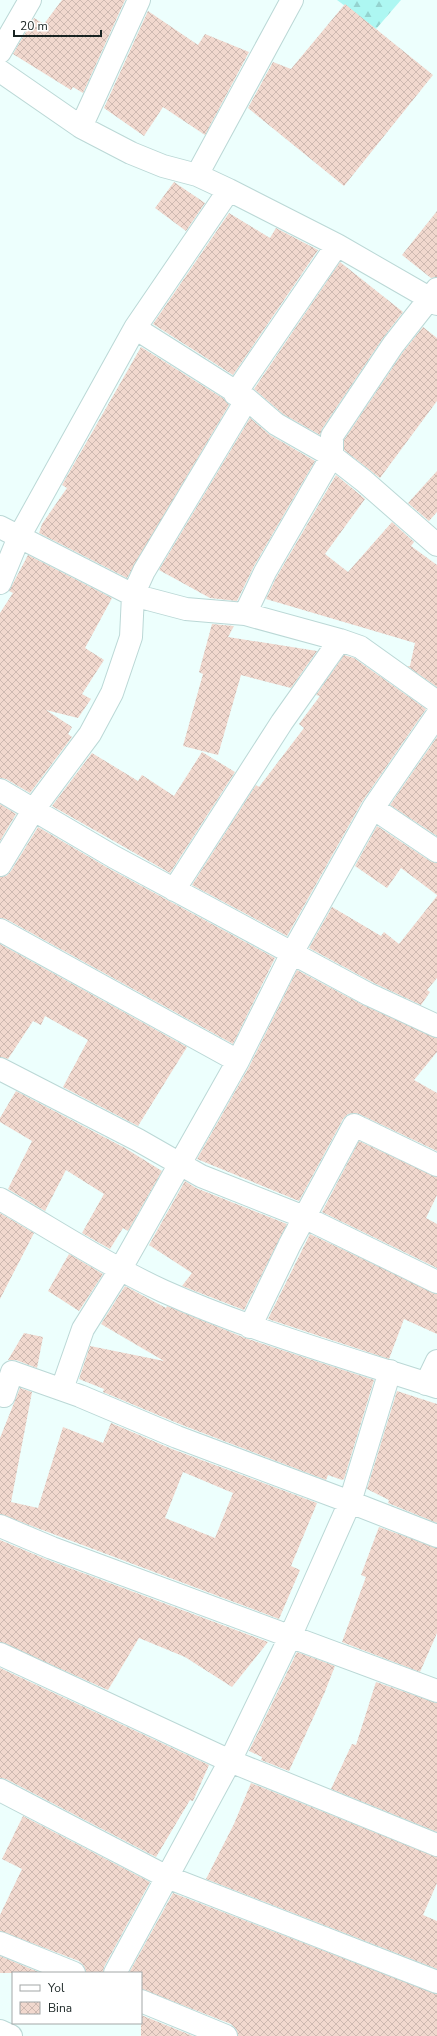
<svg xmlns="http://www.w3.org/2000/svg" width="437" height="2036" viewBox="0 0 437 2036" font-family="'Nunito Sans',sans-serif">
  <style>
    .forest { fill: url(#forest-firs) }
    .building { fill: url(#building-cross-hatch); fill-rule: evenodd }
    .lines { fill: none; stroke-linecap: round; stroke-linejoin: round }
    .minor-casing { stroke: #bbd8d6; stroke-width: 24 }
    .minor { stroke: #fff; stroke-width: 22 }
  </style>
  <defs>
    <pattern id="forest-firs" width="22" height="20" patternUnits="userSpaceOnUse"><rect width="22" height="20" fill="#adf7f2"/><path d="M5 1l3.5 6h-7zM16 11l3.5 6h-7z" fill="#94d3cf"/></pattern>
    <pattern id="building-cross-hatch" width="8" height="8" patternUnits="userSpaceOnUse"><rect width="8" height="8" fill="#f1d8ce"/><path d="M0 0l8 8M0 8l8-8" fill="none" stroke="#ceb9b1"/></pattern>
  </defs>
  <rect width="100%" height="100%" fill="#edfffd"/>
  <path class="forest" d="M337 0H401L376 29Z"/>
  <path class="building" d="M62 0H125L83 93 73 87 71 90 13 54 34 18 44 24Z
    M345 4 433 75 344 186 248 108 273 62 291 69Z
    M148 11 198 45 205 34 249 52 205 135 163 107 144 136 104 108Z
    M174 182 205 203 186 231 155 208Z
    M437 211V277L431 278 402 255Z
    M229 213 270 238 276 228 318 250 233 375 153 324Z
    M340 262 403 312 383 338 322 429 320 435 283 414 254 389Z
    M423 327 437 338V401L380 478 344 450V440L403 352Z
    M141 347 224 399 229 405 127 578 39 533 42 524 67 488 62 485Z
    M250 418 270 435 315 461 254 566 237 601 210 598 159 570Z
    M437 471V512L429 521 408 503Z
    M336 475 365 499 325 554 348 572 392 522 414 542 411 546 437 565V687L407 666H410L415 643 266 599 276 578Z
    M28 555 112 598 85 648 104 660 82 694 91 699 78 718 46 710 72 727 68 734 72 737 30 793 6 779 0 778V613L13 593 9 591Z
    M212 624 234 626 228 637 317 651 291 688 241 675 218 755 183 746 203 674 199 672Z
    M344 655 354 658 426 709 362 802 287 936 192 885 256 785 259 787 304 728 299 724 320 696 316 695Z
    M437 737V836L390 805Z
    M202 752 235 772 170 873 52 806 92 753 138 781 142 775 174 796Z
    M0 804 16 814 0 841Z
    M377 826 430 861 437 863V895L401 868 387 888 355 866Z
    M38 827 108 868 275 958 233 1044 6 919 0 918V877L6 876 11 871Z
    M437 896V978L427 990 430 992 421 1005 374 983 309 948 332 907 381 936 384 932 399 944Z
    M0 944 187 1047 138 1126 63 1087 88 1040 45 1016 41 1025 33 1021 8 1059 0 1057Z
    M297 970 363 1005 437 1038V1052L414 1080 437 1093V1151L359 1114 354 1113 348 1114 343 1119 299 1201 197 1159 249 1067Z
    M16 1091 125 1148 162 1171 128 1231 123 1228 110 1249 82 1233 104 1194 66 1170 45 1211 8 1189 32 1141 0 1122V1118Z
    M359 1141 437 1177V1195L426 1218 437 1224V1268L322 1212Z
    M185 1181 196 1188 287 1224 244 1310 182 1286 192 1273 149 1245Z
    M0 1213 34 1233 0 1299Z
    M310 1234 437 1294V1334L404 1319 389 1359 268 1319Z
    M69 1254 103 1274 79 1311 48 1291Z
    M125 1286 166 1308 167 1306 245 1338 374 1380 344 1479 342 1480 328 1475 326 1480 182 1425 103 1392 104 1389 79 1379 90 1346 164 1361 101 1324Z
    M24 1333 43 1337 37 1368 16 1360H8Z
    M20 1388 32 1392 11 1502 38 1508 63 1427 103 1443 111 1423 172 1449 317 1503 291 1566 300 1570 279 1619 0 1514V1438ZM183 1472 233 1493 215 1538 165 1518Z
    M397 1391 437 1404V1523L388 1503 389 1500 367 1489Z
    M379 1527 437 1548V1633L420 1672 342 1642 366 1577 361 1575Z
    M0 1540 48 1560 268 1642 232 1687 185 1657 139 1638 108 1690 0 1642Z
    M297 1652 335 1666 324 1694 289 1771 261 1760 262 1757 249 1751Z
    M0 1668 209 1765 193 1801 190 1800 156 1857 6 1779 0 1778Z
    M376 1682 437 1703V1832L331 1789 352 1744 356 1745Z
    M251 1783 437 1857V1883L423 1915 437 1921V1969L206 1879 234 1824Z
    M23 1816 150 1882 104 1967 103 1973H86L84 1966 79 1961 0 1931V1915L22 1869 2 1859Z
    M173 1893 437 1994V2036H238L236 2029 231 2024 141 1989V1973H129Z
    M0 1956 41 1973H0Z
    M141 2015 193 2036H141Z"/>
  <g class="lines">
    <defs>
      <path id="minor" d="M0 52 30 0
        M0 71 81 127 131 153 163 166 197 175 229 190 337 245 429 298 437 304
        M81 127 139 0
        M197 175 292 0
        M229 190 135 328 247 399 276 424 332 456 364 481 437 545
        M235 394 337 245
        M0 527 133 595 186 609 245 614 340 640 360 647 437 702
        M0 583 19 537 135 328
        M245 614 265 572 332 456V436L393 345 437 289
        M0 790 114 857 368 994 437 1026
        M373 808 437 851
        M0 865 34 809 90 734 112 693 131 637 133 595 144 571 247 399
        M174 890 282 722 340 640
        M0 930 238 1061 292 953 373 808 437 715
        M0 1069 138 1140 201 1176 304 1217 437 1282
        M0 1199C54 1230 107 1265 163 1291 252 1331 345 1357 437 1387
        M250 1327 290 1244 354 1125 437 1165
        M426 1384 437 1361
        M62 1389 83 1329 120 1270 238 1061
        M0 1395 4 1396 12 1372 80 1396 177 1437 350 1502 437 1536
        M0 1526 52 1548 437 1691
        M0 1654 230 1761 437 1845
        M0 1790 167 1877 437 1982
        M0 1943 74 1973
        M115 1973 230 1761 290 1637 350 1502 390 1371
        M141 2001 226 2036
        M0 2031 11 2036"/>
    </defs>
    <use href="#minor" class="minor-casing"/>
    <use href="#minor" class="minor"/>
  </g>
  <rect x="12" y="1972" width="130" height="52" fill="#ffffff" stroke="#a3a7a7"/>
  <rect x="20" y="1985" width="20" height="6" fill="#ffffff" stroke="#a3a7a7"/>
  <text x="48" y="1992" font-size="12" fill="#182322">Yol</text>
  <rect x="20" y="2002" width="20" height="12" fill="url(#building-cross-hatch)" stroke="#a3a7a7"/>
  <text x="48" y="2012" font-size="12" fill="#182322">Bina</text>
  <path d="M14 30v6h87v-6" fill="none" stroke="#182322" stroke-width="2"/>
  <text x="20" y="30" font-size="12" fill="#182322" stroke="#ffffff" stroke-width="3" paint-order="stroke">20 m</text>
</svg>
